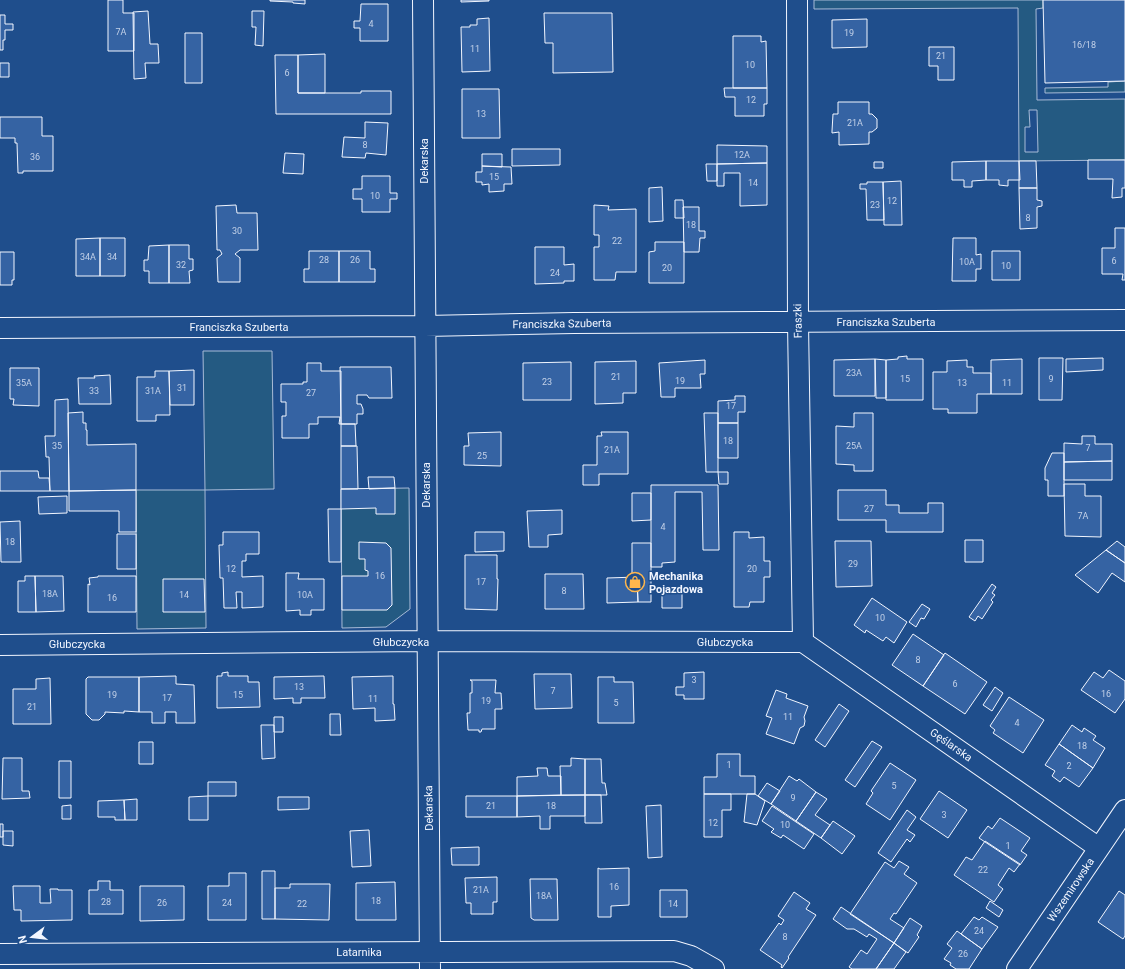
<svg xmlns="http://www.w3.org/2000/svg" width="1125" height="969" viewBox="0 0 1125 969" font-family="Roboto,sans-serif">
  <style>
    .green { fill: #245a82; stroke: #a8bbd7; fill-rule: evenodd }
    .building { fill: #3563a3; stroke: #f2f6ff }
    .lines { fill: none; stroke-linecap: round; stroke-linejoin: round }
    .street-casing { stroke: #f2f6ff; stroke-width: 22 }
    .street { stroke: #1f4e8c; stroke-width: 20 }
    .labels { text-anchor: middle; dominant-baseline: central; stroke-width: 3; stroke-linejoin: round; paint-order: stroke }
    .number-label { font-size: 9px; fill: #c3d1e8 }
    .street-label { font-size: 11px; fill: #f2f6ff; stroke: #1f4e8c }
    .poi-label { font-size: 11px; font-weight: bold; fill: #f2f6ff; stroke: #1f4e8c; text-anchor: start }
  </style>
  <rect width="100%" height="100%" fill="#1f4e8c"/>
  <path class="green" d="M814 0H1043V8L1036 9 1037 100 1125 99V160L1019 161 1018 8 814 9ZM1029 110H1037L1038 152H1025V127H1030Z
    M1125 81V92L1045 93V88L1108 87V82Z
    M203 351H272L274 489 205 490 206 628 137 629 136 490H205Z
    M409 488 410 609 386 627 342 628 341 489Z"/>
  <path class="building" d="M108 0H123V13H134V51H108Z
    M270 0H305V4L293 3V2L270 1Z
    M461 0H489V1L461 2Z
    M1043 0H1125V81L1045 83Z
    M361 4H388V41H360V28H354V21H360Z
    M148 11 150 44H158L159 63H145L146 78 134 79 133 12Z
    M252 11H264L263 46 255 45 256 27H252Z
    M544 13H612L613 72 553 73V43H545Z
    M0 15H5V24H13V30H5V40H3V50H0Z
    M489 18 490 71 462 72 461 27H470V25H477V19Z
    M867 19V47L832 48V20Z
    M185 33H202V83H185Z
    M733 36H761V42L766 41 767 88H733Z
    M929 47H954V80H938V66H929Z
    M325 54V93H298V55Z
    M275 55H298V93H361V91H391V114H276Z
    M0 63H9V77H0Z
    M724 88H767V104H764V116H735V97H725Z
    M462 89H499L500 138H462Z
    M838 102H869V114H872L877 119V128L872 132H869V144L839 145V132L832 133V131L833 114H838Z
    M0 117H42V136H53V171H23V173H18L17 143H15V138H0Z
    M365 122 388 123 386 155 366 153 365 158 342 157 344 137 365 138Z
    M717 145 767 146V163L717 164Z
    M512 149H560V165L512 166Z
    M285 153 304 154 303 174 283 173Z
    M482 154H502V167L482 166Z
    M1088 160H1125V188H1122V197L1112 198 1113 179H1088Z
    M986 161V180L972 181V187H964V180H952V162Z
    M986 161H1019L1020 180H1008V186L999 185V180H986Z
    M1019 161H1036L1037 188H1019Z
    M874 162H883V168H874Z
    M767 163V205L740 206V173H724V186H717V164Z
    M706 164H717V181H707Z
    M482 166 511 167 512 184H504V191L489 192V184L482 185V182H476V172H482Z
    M362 176H390V193H397V199H390V212H362V199H353V189H362Z
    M901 181 902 225H884L883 182Z
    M867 182H883L884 220H867L866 189H860V184H867Z
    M662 187 663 221 649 222V188Z
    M1019 188H1037V200L1042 201V206L1037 207V228L1020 229Z
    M675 200H683L684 218H675Z
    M236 205 237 213H257L258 250H240L235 254 240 258V282H218L217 258 222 254 220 250H217L216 206Z
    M594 205 609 206 608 210 636 209V272H616L615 280H594V247H599V235H594Z
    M683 207H699V231H705V238H700L699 252H684Z
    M1115 228H1125V280H1122L1123 274H1102V248H1115Z
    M100 238H125V276H100Z
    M100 238V276H76V239Z
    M953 238H976V255L981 254V269H976V281H952Z
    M655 242H684V283H649V252L655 251Z
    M169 245H189V259H193V270L189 271 190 283H169Z
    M169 245V283H149V271H144V260H148L149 246Z
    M535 247H564V265L574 264V281H564V283L535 284Z
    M309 251H339V282H304V269H309Z
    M339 251H370V269H375V282H339Z
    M992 251H1020V280H992Z
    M0 252H14V280H12V285H0Z
    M907 356V359H923V400H886V360L898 359V357Z
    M1039 358H1063L1062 400H1039Z
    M1103 358V370L1066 372V359Z
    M875 359 886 360V398H876Z
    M875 359V396H834V360Z
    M1022 359V394H991V360Z
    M705 360V374H700L701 388H675V397H661L659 363Z
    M967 360V367H973V373H991V394H977V413H948V409H933V372H947V361Z
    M636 361V393H623V403L595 404V362Z
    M571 362V400H523V363Z
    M307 363H321V371H341V424H339L340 417H318V424H309V438H282V416H286V402H281V384H303V382H307Z
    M340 367H391L392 398H369L367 395H357V404H361L363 409V414H357V424H341Z
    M10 368H39V406L13 405 14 399H10Z
    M194 370V405H170L169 371Z
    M155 371H169L170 415H156V421H137V377H155Z
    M110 375 111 404H79L78 378H95L94 376Z
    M735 396H745V412H738V423H718V401L735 400Z
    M68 399 69 491H50L49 457H46L45 436H55V400Z
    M83 412V423H86V430H87V445L136 444V490L69 491 68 413Z
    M704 413H718V472H706Z
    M854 413H873V471H854V465L836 464V426L854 427Z
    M718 423H738V458H718Z
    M341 424H355L356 446H341Z
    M501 432V466L464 465V446H469L468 433Z
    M601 432H628V474H599V485H583V465H597V436H602Z
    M1082 436H1095V444H1112V461L1064 462V443L1082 444Z
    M341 446H357L358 489H341Z
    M1052 453H1064V496H1048V480H1045V468Z
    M1112 461V480H1064V462Z
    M0 471H38L39 478H49L50 491H0Z
    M718 472H728V484H719Z
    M368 477H394L395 488 369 489Z
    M1064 484H1085V496H1101V537L1065 536Z
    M651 485H718L719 550H703L702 492H675V562L662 563V567H651Z
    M395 488V514H376V508L341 509V489Z
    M136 490V532H119V511H69V491Z
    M838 490H886V505H899V513H928V503H943V532H886V520H838Z
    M632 493H651V520L632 521Z
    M67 496V513L39 514 38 497Z
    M328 509H341V562H329Z
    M562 510V534L548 535V547H529L527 511Z
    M20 521 21 562H1L0 522Z
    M223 532H259V554H246V561H242V577L263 576V607L242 608V592H236L237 608H224L223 578H220L219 545H223Z
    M475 532H504V551L475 552Z
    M734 532H749V538L764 537V561H770V577H764V602H750L749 607H734Z
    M117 534H136V569H117Z
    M965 540H983V562H965Z
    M835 541H871L872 586 836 587Z
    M1117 541 1125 547V563L1106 550Z
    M359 542 386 543 391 548 392 605 387 610H342V576H368V571L365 570V559H359Z
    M632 543H651V602H638L637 577H632Z
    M1106 550 1125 563V582L1112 573 1098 593 1075 575Z
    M465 555H497V579H498L497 610 465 609Z
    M286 573H299L298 579H324V610H311V615H300V610L286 611Z
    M545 574H583L584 609H545Z
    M25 576H35L36 612H18V581H25Z
    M35 576H63L64 611 36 612Z
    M98 576H136V612H88V584L90 585 89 578 98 577Z
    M637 577 638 602 607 603V578Z
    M163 579H204L205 612H163Z
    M992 584 996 587 992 593 995 595 991 600 993 602 982 619 978 616 975 621 969 617Z
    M665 587H682V608H662V595L665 591Z
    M872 598 907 622 894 643 886 637 883 641 866 630 865 633 854 625Z
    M922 604 930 609 924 619 921 618 916 627 909 622Z
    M913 634 944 655 923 686 892 665Z
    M945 653 987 682 965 714 923 686Z
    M1109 670 1125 681V699L1115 713 1081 690 1094 672 1103 678Z
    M228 672V676H248V682H259L260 707 217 708V676H222V673Z
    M704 672V699H684V695H676V687H684V673Z
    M534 674H571L572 708 535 709Z
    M176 676V684L194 685 195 723H176V712H165V723H152V712H139V677Z
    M324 676 325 698H301V703H293V698L274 699V677Z
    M393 676V704H394L395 720 375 721V708L353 709 352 677Z
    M88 677H139V712L124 711V713L105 712V714L99 720H92L86 714V679Z
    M598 677H614V682H633L634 723H598Z
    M50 678 51 724H13V689H36V679Z
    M470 680H496L495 693H501L502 709H495V729H482L481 732H479V730H468L467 713H470V693H472V681Z
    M995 687 1003 693 992 711 983 705Z
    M776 690 787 694 786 698 808 706 804 717 805 721 804 726 800 728 794 744 766 734 772 718 766 716Z
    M1009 697 1044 720 1023 753 993 733 995 730 990 726Z
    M839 704 849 711 825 747 815 740Z
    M330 714H340L341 735H330Z
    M274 717H283V732H274Z
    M261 725H274L275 758 262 759Z
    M1072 725 1082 732 1084 728 1096 736 1093 740 1105 748 1093 768 1059 744Z
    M872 741 882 747 855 787 845 780Z
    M139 742H153V764H139Z
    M1059 744 1093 768 1079 787 1064 777 1060 782 1052 776 1055 771 1045 765Z
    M717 754H740V776H755V794H704V777H717Z
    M3 758H22V791H29L30 798 2 799Z
    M571 758 585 759V795H561L560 766H571Z
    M585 759H601L602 783H605L607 795H585Z
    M59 761H71V798H59Z
    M890 763 916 780 890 820 866 804 873 793 871 791Z
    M537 768H547L548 776H561V795L517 796V777L538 776Z
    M789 776 797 781 799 779 816 792 796 821 771 804Z
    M208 782H236V796H208Z
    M767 783 780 791 771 804 758 796Z
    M939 791 967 810 948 838 920 819Z
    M816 792 827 799 815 815 830 825 821 838 796 821Z
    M704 794H731V810H722V837H704Z
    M747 794H755L765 801 757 825 744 822Z
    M585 795V816H550V829H540V816L517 817V796Z
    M585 795H601L602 823H585Z
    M208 796V820H189V797Z
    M466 796H517V817H466Z
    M278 797H309V809L278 810Z
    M137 799V820H125L124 800Z
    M124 800 125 820H115V817H98V801Z
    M71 805V819H62V806Z
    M661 805 662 857 648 858 646 806Z
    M772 806 814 834 804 849 783 835 781 838 771 832 774 829 762 821Z
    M907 810 916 817 907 830 915 835 910 842 907 839 891 862 878 853Z
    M1000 818 1030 838 1021 851 1027 855 1020 865 979 838 988 826 992 829Z
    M833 821 855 836 842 854 821 838Z
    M0 824H3V837H0Z
    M369 830 371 866 352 867 350 831Z
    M3 831H13V846L3 845Z
    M985 841 1020 864 1014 872 1009 868 998 885 1003 889 994 902 954 875 966 857 972 860Z
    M479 847V865H452L451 848Z
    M899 861 909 867 904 874 917 883 896 914 894 913 890 919 904 928 894 943 850 914 885 862 894 868Z
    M598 868 600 869 629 868V905L611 906V917H598Z
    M262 871H275V919H262Z
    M229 873H246V920H208V886H229Z
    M497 877V902H493V914H471V903H466L465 878Z
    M530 879H557L558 920H534L531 918Z
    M98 881H110V890H123V914H89V890H98Z
    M395 882 396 920H356V883Z
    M290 884H330L329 920 275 919V888H290Z
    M13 886H40V903H51L50 889H58V890H72V920L21 921V910H14Z
    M140 886H184V920L140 921Z
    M660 890H687V917H660Z
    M1119 891 1125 895V936L1123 939 1098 922Z
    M794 892 810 903 806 909 816 915 788 957 789 958 782 968 781 967 782 965 760 950 779 923 781 925 784 920 778 916Z
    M990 901 1003 910 999 917 986 908Z
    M841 907 894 943 876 969H852L849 967 861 950 867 954 877 939 869 934 867 937 854 929H847L833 919Z
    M974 917 979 920 982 917 998 927 982 949 961 934Z
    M910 918 922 926 917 935 919 937 908 953 894 943Z
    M957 931 982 949 969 969H956L950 965 951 963 944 959 952 948 947 944Z
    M894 943 906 952 894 969H876Z"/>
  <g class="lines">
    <defs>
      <path id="street" d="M423 0 430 969
        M797 0 798 323 803 642
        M0 328 425 326 574 323 1125 320
        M803 642 1099 848
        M0 645 427 641 803 642
        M0 954 674 951 691 956 714 969
        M1017 969 1125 810"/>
    </defs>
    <use href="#street" class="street-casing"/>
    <use href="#street" class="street"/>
  </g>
  <defs>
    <symbol id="shop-ring" viewBox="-11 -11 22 22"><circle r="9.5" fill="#1f4e8c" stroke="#ffb74d" stroke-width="1.5"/><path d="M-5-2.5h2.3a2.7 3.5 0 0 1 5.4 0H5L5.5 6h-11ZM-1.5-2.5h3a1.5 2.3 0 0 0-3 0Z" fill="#ffb74d"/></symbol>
  </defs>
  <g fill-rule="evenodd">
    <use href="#shop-ring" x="624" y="571" width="22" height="22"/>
  </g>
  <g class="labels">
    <g class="number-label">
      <text x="371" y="24">4</text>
      <text x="121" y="32">7A</text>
      <text x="849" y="33">19</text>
      <text x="1084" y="45">16/18</text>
      <text x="475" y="49">11</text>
      <text x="941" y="56">21</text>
      <text x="750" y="65">10</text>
      <text x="287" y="73">6</text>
      <text x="751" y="100">12</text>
      <text x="481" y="114">13</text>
      <text x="855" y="123">21A</text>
      <text x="365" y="145">8</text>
      <text x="742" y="155">12A</text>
      <text x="35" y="157">36</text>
      <text x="494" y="177">15</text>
      <text x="753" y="183">14</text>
      <text x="375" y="196">10</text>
      <text x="892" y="201">12</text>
      <text x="875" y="205">23</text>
      <text x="1028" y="218">8</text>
      <text x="691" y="225">18</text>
      <text x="237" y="231">30</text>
      <text x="617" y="241">22</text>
      <text x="88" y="257">34A</text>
      <text x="112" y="257">34</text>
      <text x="324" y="260">28</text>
      <text x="355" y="260">26</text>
      <text x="1114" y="261">6</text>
      <text x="967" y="262">10A</text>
      <text x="181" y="265">32</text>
      <text x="1006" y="266">10</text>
      <text x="667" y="268">20</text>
      <text x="555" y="273">24</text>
      <text x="854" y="373">23A</text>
      <text x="616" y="377">21</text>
      <text x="905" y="379">15</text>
      <text x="1051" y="379">9</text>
      <text x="680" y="381">19</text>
      <text x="547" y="382">23</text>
      <text x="24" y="383">35A</text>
      <text x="962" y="383">13</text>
      <text x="1007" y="383">11</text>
      <text x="182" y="388">31</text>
      <text x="94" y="391">33</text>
      <text x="153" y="391">31A</text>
      <text x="311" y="393">27</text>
      <text x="731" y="406">17</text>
      <text x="728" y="441">18</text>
      <text x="57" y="446">35</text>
      <text x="854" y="446">25A</text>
      <text x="1088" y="448">7</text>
      <text x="612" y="450">21A</text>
      <text x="482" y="456">25</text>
      <text x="869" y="509">27</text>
      <text x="1083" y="516">7A</text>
      <text x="663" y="527">4</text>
      <text x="10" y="542">18</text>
      <text x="853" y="564">29</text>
      <text x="231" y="569">12</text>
      <text x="752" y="569">20</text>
      <text x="380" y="576">16</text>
      <text x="481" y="582">17</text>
      <text x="564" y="591">8</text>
      <text x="50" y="594">18A</text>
      <text x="184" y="595">14</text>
      <text x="305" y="595">10A</text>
      <text x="112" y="598">16</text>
      <text x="880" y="618">10</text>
      <text x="918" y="660">8</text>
      <text x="694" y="680">3</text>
      <text x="955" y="684">6</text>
      <text x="299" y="687">13</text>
      <text x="553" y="691">7</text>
      <text x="1106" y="694">16</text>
      <text x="112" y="695">19</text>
      <text x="238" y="695">15</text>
      <text x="167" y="698">17</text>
      <text x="373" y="699">11</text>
      <text x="486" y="701">19</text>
      <text x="616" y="703">5</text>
      <text x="32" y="707">21</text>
      <text x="788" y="717">11</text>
      <text x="1017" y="723">4</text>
      <text x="1082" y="746">18</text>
      <text x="729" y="765">1</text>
      <text x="1069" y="766">2</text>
      <text x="894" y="786">5</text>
      <text x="793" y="798">9</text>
      <text x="491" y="806">21</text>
      <text x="551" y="806">18</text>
      <text x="944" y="815">3</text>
      <text x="713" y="823">12</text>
      <text x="785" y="825">10</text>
      <text x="1008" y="846">1</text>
      <text x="983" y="870">22</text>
      <text x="614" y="887">16</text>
      <text x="481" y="890">21A</text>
      <text x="544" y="896">18A</text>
      <text x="376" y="901">18</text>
      <text x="106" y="902">28</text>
      <text x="162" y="903">26</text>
      <text x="227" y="903">24</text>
      <text x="302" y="904">22</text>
      <text x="673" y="904">14</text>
      <text x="979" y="931">24</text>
      <text x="785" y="937">8</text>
      <text x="963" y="954">26</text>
    </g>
    <g class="street-label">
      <text transform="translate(424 161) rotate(-90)">Dekarska</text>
      <text transform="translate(798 321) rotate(-91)">Fraszki</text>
      <text x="886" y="322">Franciszka Szuberta</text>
      <text transform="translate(562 324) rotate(-1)">Franciszka Szuberta</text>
      <text x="239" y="327">Franciszka Szuberta</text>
      <text transform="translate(426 485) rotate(-90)">Dekarska</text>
      <text x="401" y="642">Głubczycka</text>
      <text x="725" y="642">Głubczycka</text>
      <text x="77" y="644">Głubczycka</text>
      <text transform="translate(951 745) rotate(35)">Gęślarska</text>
      <text transform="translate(429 808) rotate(-91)">Dekarska</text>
      <text transform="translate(1071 890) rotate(-56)">Wszemirowska</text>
      <text x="359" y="952">Latarnika</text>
    </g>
    <g class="poi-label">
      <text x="649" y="576">Mechanika<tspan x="649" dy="13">Pojazdowa</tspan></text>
    </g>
  </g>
  <g transform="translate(32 937) rotate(255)" stroke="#1f4e8c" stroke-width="3" paint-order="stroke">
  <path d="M0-3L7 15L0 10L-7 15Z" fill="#f2f6ff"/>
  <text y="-6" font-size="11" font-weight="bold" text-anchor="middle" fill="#f2f6ff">N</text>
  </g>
</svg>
